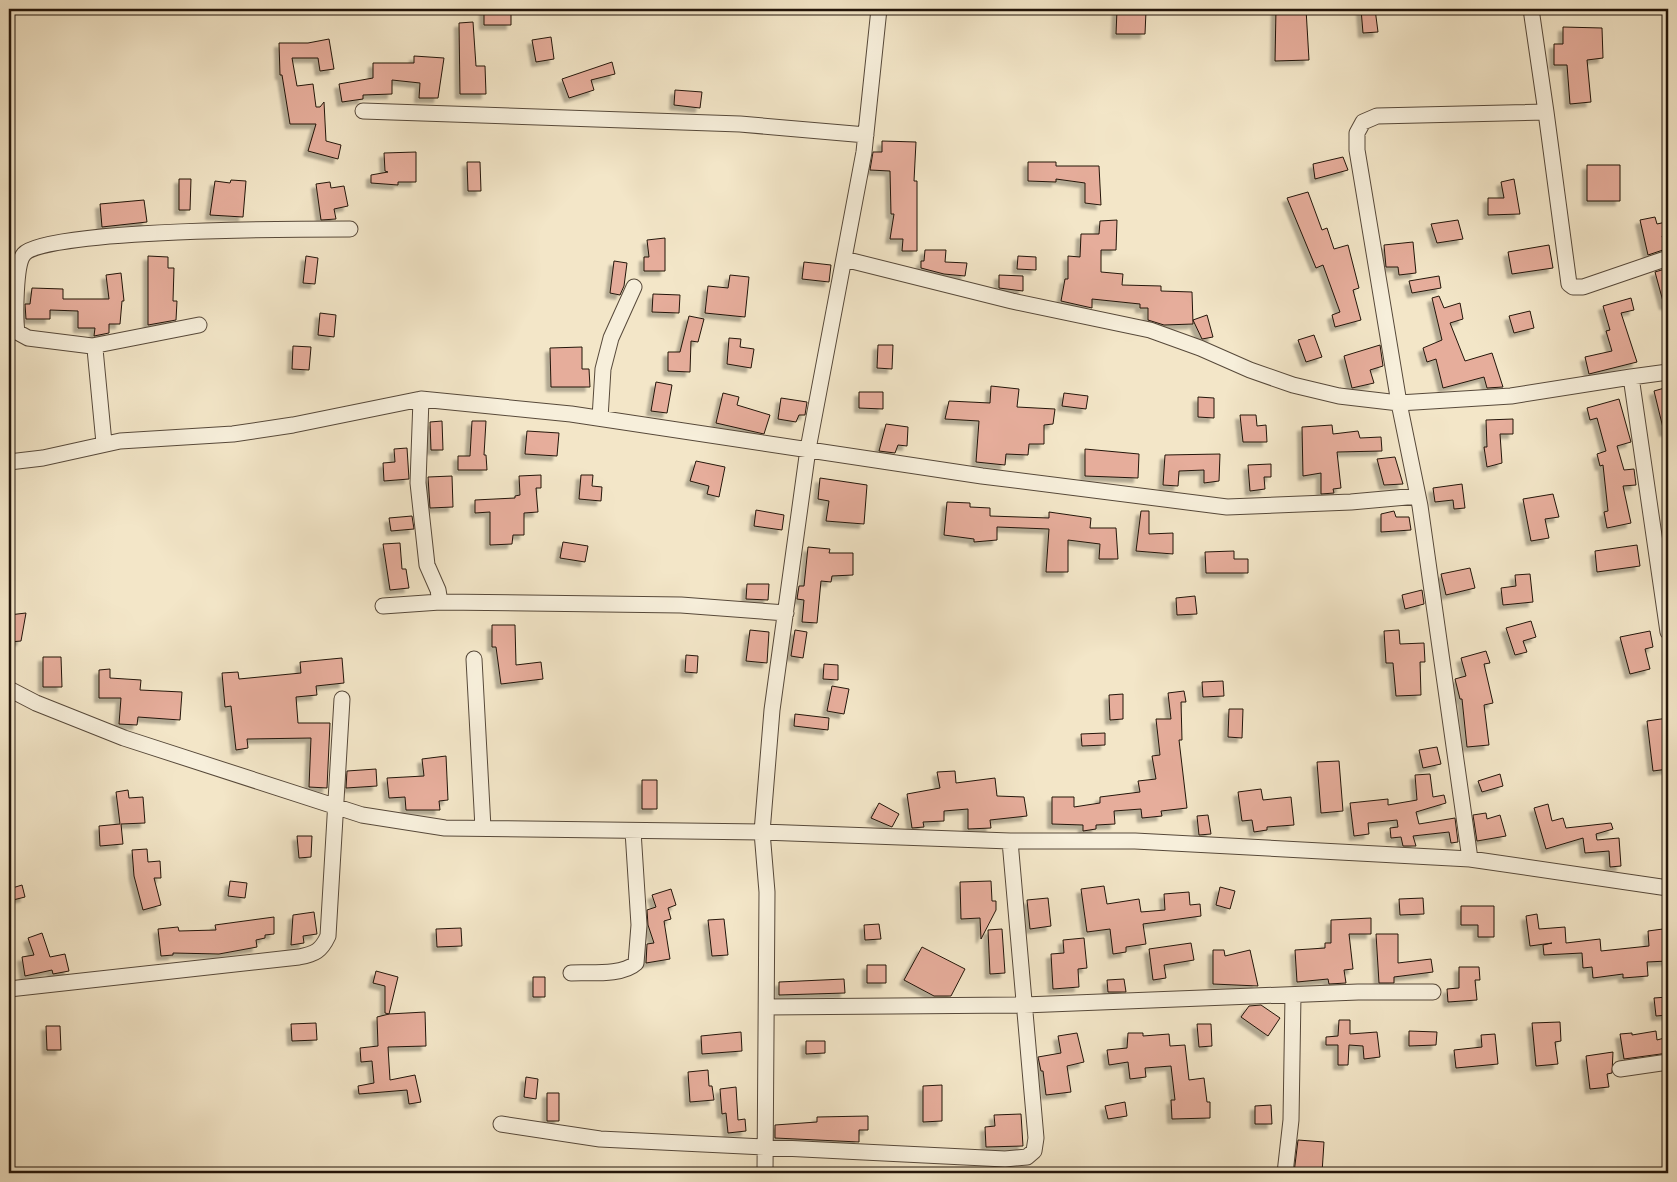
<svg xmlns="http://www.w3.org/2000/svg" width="1677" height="1182" viewBox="0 0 1677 1182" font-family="Alegreya,serif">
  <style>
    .building { fill: #e6ad9b; stroke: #23150a; filter: url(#shadow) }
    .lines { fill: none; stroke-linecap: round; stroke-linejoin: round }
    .minor-casing { stroke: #57493a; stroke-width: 17 }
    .minor { stroke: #f7efdb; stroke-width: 15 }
  </style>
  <defs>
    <filter id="shadow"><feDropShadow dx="-4.5" dy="4.5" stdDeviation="1" flood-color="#0004"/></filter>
  </defs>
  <rect width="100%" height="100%" fill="#f3e6c8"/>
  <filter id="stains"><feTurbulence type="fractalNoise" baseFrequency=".004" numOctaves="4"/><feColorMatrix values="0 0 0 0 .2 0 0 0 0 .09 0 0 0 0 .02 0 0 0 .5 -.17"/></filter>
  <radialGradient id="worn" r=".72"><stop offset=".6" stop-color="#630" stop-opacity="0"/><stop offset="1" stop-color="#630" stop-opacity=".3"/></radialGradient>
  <path class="building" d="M484 9H511V25H484Z
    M1276 9H1306L1309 60 1275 61Z
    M1361 9H1375L1378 32 1363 33Z
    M1117 10 1146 11 1145 34H1116Z
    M473 22 476 66H485L486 94H460L459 23Z
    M1563 27 1602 28 1603 58 1587 60 1591 102 1570 104 1567 65H1554V44H1563Z
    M551 37 554 59 536 62 532 40Z
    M329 39 334 69 320 71 318 58H292L297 86 313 84 316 107H320L324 102 326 141 341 145 338 159 308 151 316 124H290L282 75H280L279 43H308Z
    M414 56 444 58 438 98H419L420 83 392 80V94L363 95V99L342 102 339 84 373 78V63H414Z
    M612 62 615 74 591 80 594 90 569 98 562 79Z
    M675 90 702 92 700 108 674 105Z
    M882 141 916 142 914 181H917V251H902L903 239H890L894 214H891L890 171 870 170 873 152H882Z
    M416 152V182H398V185L371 183V175L388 172 385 171 384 153Z
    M1343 157 1348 170 1315 179 1313 164Z
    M467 162H480L481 191H468Z
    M1028 162H1056V166H1099L1101 205 1085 203V183L1056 179V182L1028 181Z
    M1587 165H1620V201H1587Z
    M179 179H191L190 210H179Z
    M1514 179 1520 214 1488 215V198H1504L1501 182Z
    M231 180 246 181 243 217 210 215 215 181 230 183Z
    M330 182 331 188 344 186 348 206 334 209 336 219 321 220 316 184Z
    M1308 192 1322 230 1327 228 1334 249 1348 245 1359 288 1353 290 1361 320 1335 327 1332 315 1340 312 1323 265 1316 268 1287 198Z
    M144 200 147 222 102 227 100 204Z
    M1655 217 1657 224 1666 222 1668 234 1662 236 1666 249 1648 255 1640 220Z
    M1117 220 1116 250H1101V272L1123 274 1122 285 1161 286V291L1192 292 1193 324 1164 325 1148 320V308H1140V304L1092 299V308L1061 301 1065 279H1068V256L1080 257 1081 234H1099L1100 221Z
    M1458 220 1463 239 1437 243 1431 224Z
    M665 238V271H644V257H649L647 240Z
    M1413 242 1416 273 1399 275 1398 267H1386L1384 245Z
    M1549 245 1553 268 1512 274 1508 252Z
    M925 250H946L945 262 967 263 965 276 944 274 921 268V261H924Z
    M148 256 168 257V268H174L173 301H177L176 320 148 325Z
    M306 256 318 258 315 284 303 283Z
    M1018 256 1036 257V270L1017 269Z
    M614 261 627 263 624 286 620 295 610 293Z
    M804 262 831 265 829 282 802 279Z
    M1668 268V305H1664L1655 272Z
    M121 273 124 301H122L120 324H109V333L94 336 95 328H78V311L50 310V319H26L25 304H30L32 288 63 289V299H109L106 275Z
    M730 275 749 277 745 317 705 313 708 286 728 288Z
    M999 275 1023 276V291L999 288Z
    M1439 276 1441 288 1412 293 1409 281Z
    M653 294 680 295 679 313 652 312Z
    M1439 296 1444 308 1460 303 1463 319 1450 323 1465 361 1492 353 1503 387 1487 388 1484 377 1443 388 1436 359 1427 362 1423 348 1442 340 1432 298Z
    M1631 298 1634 310 1621 313 1637 362 1589 374 1585 357 1612 351 1606 331 1610 330 1603 306Z
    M1530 311 1534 328 1514 333 1509 316Z
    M320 313 336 315 334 337 318 335Z
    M1207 315 1213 337 1202 339 1193 320Z
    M689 316 704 319 698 342 691 341 690 372 668 371V352H680Z
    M1314 335 1322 357 1306 362 1298 340Z
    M729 338 741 339 740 347 754 349 751 368 727 364Z
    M878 345H893L892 369 877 368Z
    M1380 345 1383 366 1370 370 1374 383 1352 388 1344 356Z
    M293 346 311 347 309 370 292 369Z
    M582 347V369H589L590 387H551L550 348Z
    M656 382 672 385 667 413 651 411Z
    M991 386 1019 389 1017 407 1055 409 1053 424 1044 425V444H1029L1028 455 1006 454 1005 465 976 462 979 421 945 419 949 401 990 403Z
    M1668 387V431L1664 432 1654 391Z
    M859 392H883V409L859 408Z
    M723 393 739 397 737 405 770 415 764 434 716 423Z
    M1064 393 1088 396 1086 409 1062 406Z
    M1198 397 1214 398V418L1198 417Z
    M781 398 807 402 805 415H799L796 422 778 419Z
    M1619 399 1631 442 1617 446 1624 470 1634 469 1636 485 1623 486 1631 523 1607 528 1604 512 1608 511 1603 465 1600 466 1597 454 1606 451 1597 418 1590 420 1587 408Z
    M1240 415H1256L1257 426 1266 425 1267 442H1243Z
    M1513 419V434H1500L1502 463 1487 467 1484 447H1487L1486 420Z
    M442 421 443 450H431L430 422Z
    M472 421H486L484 455H486L487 470H458V456H470Z
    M886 424 908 427 907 446 898 445 895 453 879 451Z
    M1332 425 1333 434 1358 431 1360 438 1381 437 1382 451 1337 452 1341 488 1333 489 1334 493 1321 494V473L1303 476 1302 427Z
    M527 431 559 433 557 456 525 454Z
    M407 448 409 479 384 481 383 463 395 462 394 449Z
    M1085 449 1139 454 1138 478 1085 476Z
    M1220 454 1219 481 1204 483V470L1179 471 1178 486 1163 485 1165 455Z
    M1395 457 1403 484 1384 485 1377 459Z
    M696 461 725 467 719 497 707 494 709 486 690 481Z
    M1271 464V477H1264L1265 489 1250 491 1248 465Z
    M541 475V488H536L538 512 524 513V535H513L512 544 490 545V512L475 513V500L515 498V496L520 495 519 476Z
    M581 475H593L592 486 602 487 601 501 579 499Z
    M452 476 453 507 430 508 428 477Z
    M820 478 867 485 864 524 826 521 829 501 818 499Z
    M1462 484 1465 508 1454 509 1453 500 1435 502 1433 488Z
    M1553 494 1559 517 1545 519 1549 538 1531 541 1523 499Z
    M947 502 970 503V507L990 508V516L1049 518V512L1091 518 1090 528H1116L1118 559H1099L1100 544 1068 540V572H1046L1049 529 997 527V540L974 542V539L944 535Z
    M756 510 784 515 782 530 754 526Z
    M1141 511H1149V534L1173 533V554L1136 551Z
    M1394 511 1396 517H1409L1411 530 1381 532V514Z
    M412 516 414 529 391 531 389 518Z
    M563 542 588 546 585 562 560 558Z
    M400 543 402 569H406L409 588 390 590 383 544Z
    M1637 545 1640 566 1597 572 1595 551Z
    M808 547 830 549 829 553H853V575L832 576 831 582 821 581 817 623 802 622 804 600 797 599 799 586H804Z
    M1234 551V559H1248V573H1206L1205 552Z
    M1470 568 1475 588 1446 595 1441 574Z
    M1530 574 1533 602 1503 605 1501 588 1516 586 1515 575Z
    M747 584H769L768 600 746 599Z
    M1422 590 1424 604 1405 609 1402 595Z
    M1195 596 1197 614 1177 615 1176 598Z
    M26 613 21 641 9 642V615Z
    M1531 621 1536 637 1523 641 1527 652 1515 655 1506 628Z
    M492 625H515L516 665 541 662 543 679 501 684 496 647H492Z
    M750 630 769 632 767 663 746 661Z
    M795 630 807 632 803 658 791 656Z
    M1399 630 1400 644 1424 643 1425 662H1420L1421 695 1396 696 1393 663H1386L1384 631Z
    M1650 631 1653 647 1645 649 1650 669 1630 674 1620 637Z
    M1486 651 1490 663 1484 664 1493 703 1484 705 1489 745 1467 747 1462 699H1460L1455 679 1466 676 1461 658Z
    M686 655 698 656 697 673 685 672Z
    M43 657H61L62 687H43Z
    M342 658 344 683 316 686 317 695 296 697 298 723H330L327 788 309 787 311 738 247 739 248 748 236 750 231 706 225 707 222 673 238 672 239 679 301 673 300 662Z
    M824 664 838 665V680L823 679Z
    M110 669V678L141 680 140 690 182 692 180 720 138 717 137 725 119 724 121 698H99V670Z
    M1223 681 1224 696 1203 697 1202 682Z
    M832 686 849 689 844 714 827 711Z
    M1184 691 1186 702H1181L1182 740H1179L1187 808 1161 811 1162 816 1142 818 1141 809 1114 811 1115 824 1096 825V829L1083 831V825L1052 824V797H1074V807L1100 803V797L1140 792 1138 781 1156 779 1152 756 1160 755 1156 719H1171L1168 693Z
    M1123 694V719L1110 720 1109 695Z
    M1229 709H1243L1242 738 1228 737Z
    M795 714 829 718 828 730 794 726Z
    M1668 718V769L1653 771 1647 721Z
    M1105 733V745L1082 746 1081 734Z
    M1437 747 1441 764 1423 768 1419 750Z
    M446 756 448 800 439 801 440 810H406L405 797 389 798 387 778 424 776 422 759Z
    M1339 761 1343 811 1321 813 1317 762Z
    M376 769 377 786 346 788 347 771Z
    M955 771 956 783 995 778 997 796 1024 797 1027 816 990 820 991 828 968 829V809L944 811V821L923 822 924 827 912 828 907 794 940 788 937 772Z
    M1430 774 1433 797 1444 795 1446 803 1416 812 1419 824 1455 818 1458 842 1451 843 1449 832 1413 836 1416 846H1403L1401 837 1391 838 1390 828 1398 827 1397 820 1368 823 1369 834 1354 836 1350 803 1388 799V805L1417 800 1415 775Z
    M1500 774 1503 786 1482 792 1478 781Z
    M642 780H657V809H642Z
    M1261 789 1263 800 1291 797 1294 825 1267 827V830L1254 832 1252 820 1242 821 1238 792Z
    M128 790 129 798 143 797 145 823 121 824 123 844 100 846 99 826 120 824 116 792Z
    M879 803 899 814 892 827 871 818Z
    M1548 804 1552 821 1563 818 1566 828 1611 823 1613 829 1596 834 1597 840 1619 838 1621 866 1610 867 1609 851 1585 853 1583 838 1546 849 1534 808Z
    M1486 813 1487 819 1500 815 1506 836 1477 841 1473 815Z
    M1208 815 1211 834 1199 835 1197 816Z
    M297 836H312L311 857 299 858Z
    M147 849 148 862 160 861 161 878H154L161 905 143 910 134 876 132 850Z
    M230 881 247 883 245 898 228 896Z
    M991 881 992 901H996V910L981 939 980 918 961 919 960 882Z
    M22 885 25 897 9 901V889Z
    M1104 886 1107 904 1139 899 1141 912 1165 910 1164 894 1189 892 1190 905 1200 904 1201 916 1143 924 1146 944 1126 947V952L1113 954 1110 929 1087 932 1081 889Z
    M1220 887 1235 891 1230 909 1216 905Z
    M671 889 676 905 668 908 671 919 664 921 670 959 646 963 647 944 654 943 648 925 647 910 656 907 652 895Z
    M1048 898 1051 926 1030 929 1027 900Z
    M1423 898 1424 914 1400 915 1399 899Z
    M1461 906H1494V937H1478V925H1461Z
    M314 912 317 934 303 936 304 943 291 945 293 915Z
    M1537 914 1539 929 1565 927 1566 943 1600 939 1601 951 1649 946 1648 931 1663 929 1664 940 1668 939V961L1647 962 1648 976 1623 978V974L1593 978 1592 967 1583 968 1582 953 1544 955 1543 945 1552 943 1530 946 1526 916Z
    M274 917V934L265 935V938L256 940 257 947 219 954 173 953V955L161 956 158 929 178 927 179 931 216 930 215 925Z
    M1371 918V934H1349L1353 969 1344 970 1346 983 1329 984 1328 979 1297 982 1295 950 1325 948V943H1331V920Z
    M724 919 728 955 712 956 708 920Z
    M879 924 881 939 865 940 864 925Z
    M461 928 462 946 437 947 436 929Z
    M1002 929 1005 973 990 974 988 930Z
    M42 933 50 957 65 954 69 971 53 974 52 970 25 976 22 957 34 955 28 938Z
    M1376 934H1398V963L1431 959 1433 972 1394 977V983H1379Z
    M1084 938 1087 968 1078 969 1079 987 1053 989 1051 954 1064 953 1063 940Z
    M1191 943 1194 960 1164 965 1166 978 1153 980 1149 949Z
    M922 947 965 969 951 996H934L904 980Z
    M1213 950H1224L1225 956 1250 950 1258 986 1213 984Z
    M867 965H886V983H867Z
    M1459 967H1479L1480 980H1475L1477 1000 1448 1002 1447 989 1459 988Z
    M376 971 398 977 389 1014 425 1012 426 1046 388 1047 390 1080 415 1075 421 1102 409 1104 407 1090 359 1094 358 1086 374 1083 372 1061 361 1062 360 1048 378 1046 377 1017 389 1014 385 1013V986L373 983Z
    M533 977H545V997H533Z
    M844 979 845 993 779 995V982Z
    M1124 979 1126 992H1108L1107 980Z
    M1668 997V1015L1656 1016 1654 998Z
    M1261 1005 1280 1018 1268 1036 1241 1017 1249 1006Z
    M1339 1020H1350V1034L1377 1032 1380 1057 1364 1059 1363 1046 1349 1045 1348 1065H1338V1045H1326V1037L1338 1036Z
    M1560 1022 1561 1041 1555 1042 1558 1064 1536 1066 1532 1023Z
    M316 1023 317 1040 292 1041 291 1024Z
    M1197 1024H1211L1212 1046 1199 1047Z
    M46 1026H60L61 1050H47Z
    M1409 1031 1437 1032 1436 1045 1409 1046Z
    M1656 1031 1657 1040 1668 1037V1053L1624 1059 1620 1034 1632 1033V1035Z
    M741 1032 742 1051 702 1054 701 1036Z
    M1077 1033 1084 1062 1067 1066 1071 1092 1046 1095 1043 1071H1041L1038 1057 1061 1053 1058 1036Z
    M1128 1033H1143V1036L1169 1034 1170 1046 1185 1045 1189 1080 1204 1078 1207 1102H1210V1118L1172 1119 1171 1100H1175L1171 1066 1145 1068 1146 1077 1130 1079 1128 1062 1109 1065 1107 1050 1127 1048Z
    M1495 1034 1498 1064 1456 1068 1454 1050 1482 1047 1481 1035Z
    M806 1041H825V1053L806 1054Z
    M1613 1052 1612 1073 1607 1074 1609 1087 1590 1089 1586 1056Z
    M708 1070 709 1086H712L714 1100 690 1102 688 1072Z
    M526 1077 538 1079 536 1099 524 1097Z
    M942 1085V1121L923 1122V1086Z
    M736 1087 738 1120 745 1119 746 1131 728 1133 726 1113 722 1114 720 1089Z
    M547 1093H559V1121H547Z
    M1125 1102 1127 1116 1108 1119 1105 1106Z
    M1271 1105 1272 1124H1255V1106Z
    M1021 1114 1023 1146 986 1147 985 1127 995 1126 994 1115Z
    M868 1116V1130H859V1142L775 1138V1125L817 1122V1117Z
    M1298 1140 1324 1142 1322 1173H1294Z"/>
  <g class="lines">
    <defs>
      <path id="minor" d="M1531 9 1546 112
        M363 111 740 124 866 135
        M844 259 1012 301 1150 330 1200 348 1250 370 1293 385 1339 396 1399 403 1511 396 1631 377 1668 632
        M92 346 199 325
        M1631 377 1668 372
        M600 418 603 369 611 338 634 287
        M104 443 95 349 92 346 28 338 17 332C15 318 15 264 24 254 45 229 304 229 350 229
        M9 462 43 458 120 441 233 434 293 425 421 399 571 414 982 476 1227 507 1351 502 1418 496
        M440 602 681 605 786 613
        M383 606 440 602 438 590 427 565 418 483 421 399
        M474 659 483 828
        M9 689 36 703 124 738 362 815 445 828 762 832 1010 841H1135L1470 859 1668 888
        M1470 859 1420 506 1399 403 1357 150V133L1363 122 1377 116 1546 112 1569 284 1573 287H1583L1668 258
        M571 973C589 972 622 976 636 963L639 925 633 831
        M9 989 299 957C315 954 321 951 328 936L342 699
        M767 1007 1024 1005 1358 992H1433
        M1620 1069 1668 1062
        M501 1124 600 1139 1005 1159 1027 1157 1034 1151 1036 1138 1010 841
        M765 1173 767 892 762 832 772 710 808 449 864 152 879 9
        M1285 1173 1291 1120 1293 995"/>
    </defs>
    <use href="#minor" class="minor-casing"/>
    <use href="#minor" class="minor"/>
  </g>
  <rect width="1677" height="1182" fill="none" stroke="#f3e6c8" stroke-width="30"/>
  <rect x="10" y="10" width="1657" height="1162" fill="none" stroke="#23150a" stroke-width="2.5"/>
  <rect x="15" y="15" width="1647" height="1152" fill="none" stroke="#23150a"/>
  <rect width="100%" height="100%" filter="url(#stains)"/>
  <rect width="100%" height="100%" fill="url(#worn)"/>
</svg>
